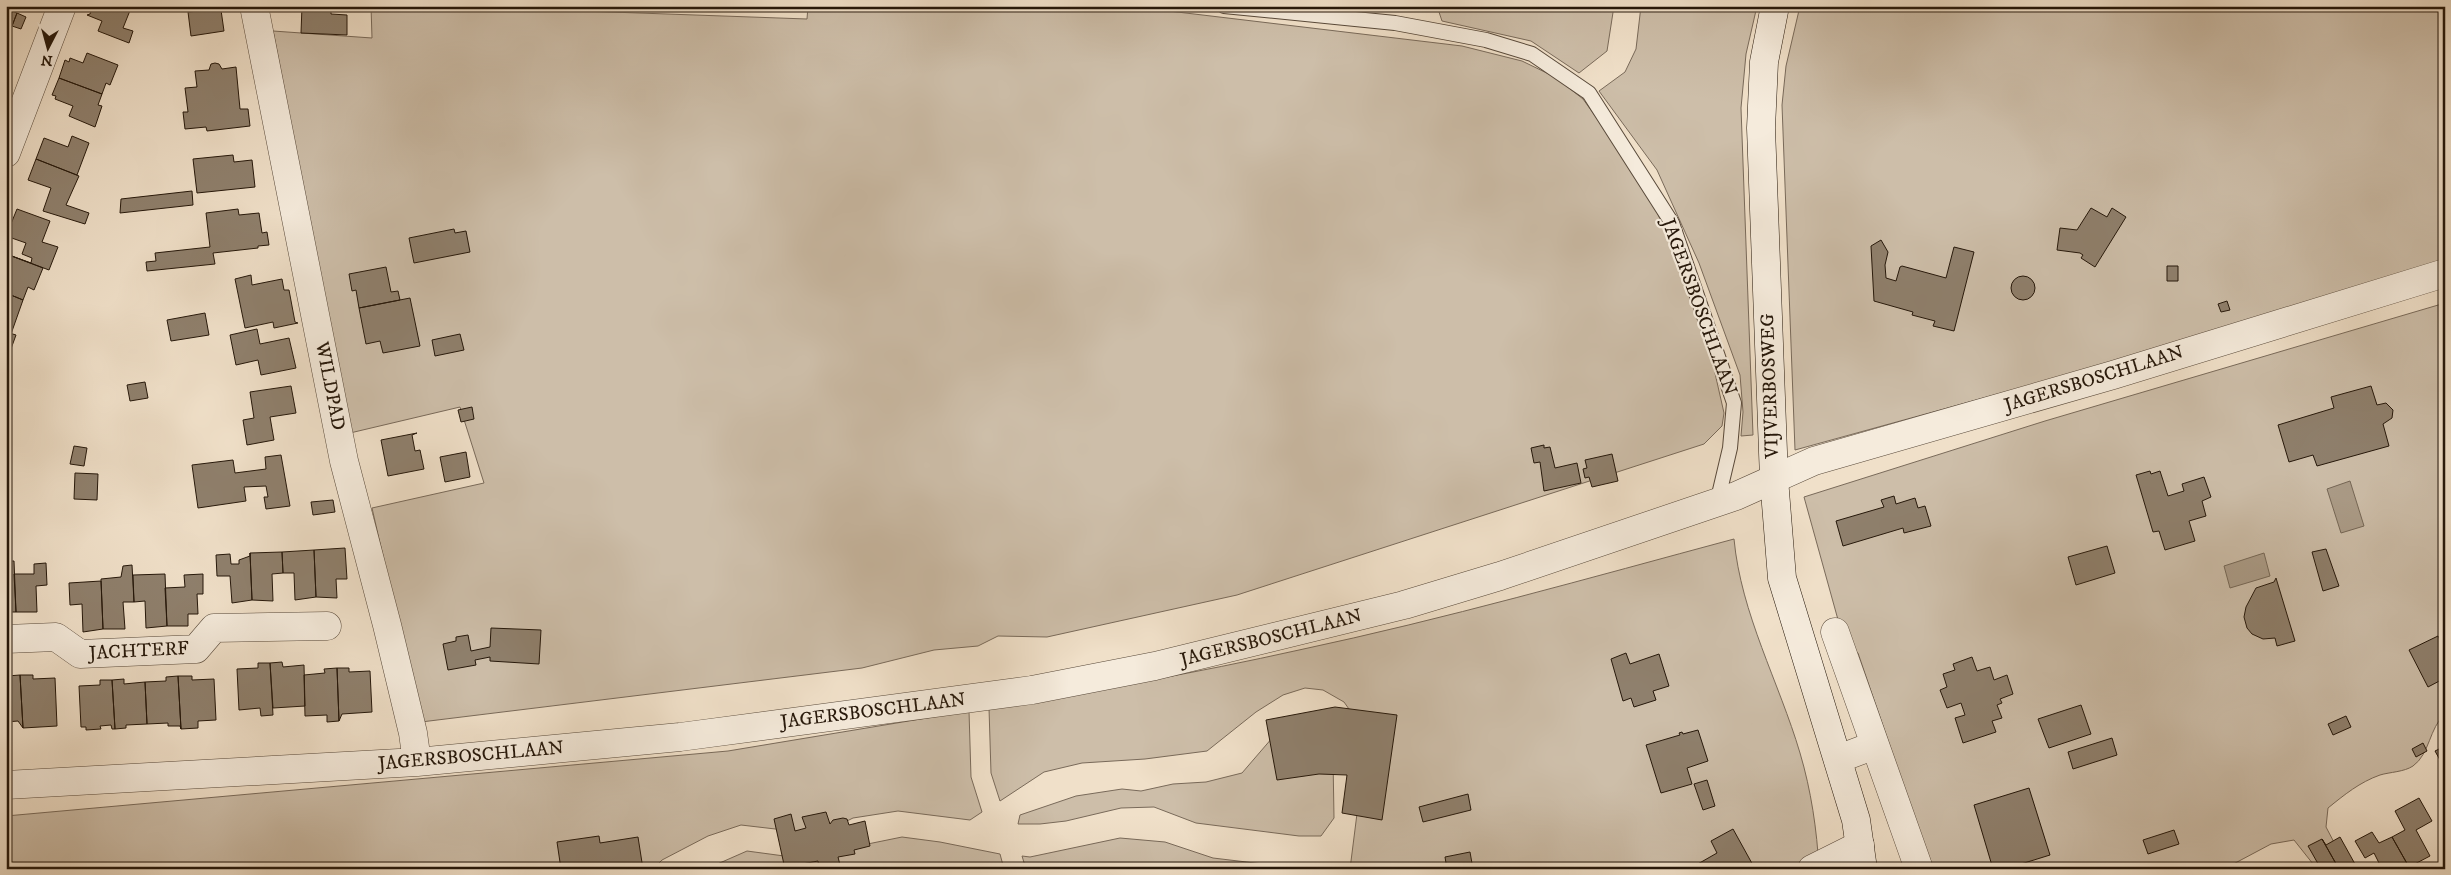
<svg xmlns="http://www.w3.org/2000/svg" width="2451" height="875" viewBox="0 0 2451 875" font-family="'IM FELL DW Pica',serif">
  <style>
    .green { fill: #cdbea9; stroke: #796a5a }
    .water { fill: #ab9c88; stroke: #756756 }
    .building { fill: #8f806d; stroke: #25170a }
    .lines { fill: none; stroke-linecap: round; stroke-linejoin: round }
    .service-casing { stroke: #58493a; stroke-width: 16 }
    .minor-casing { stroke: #58493a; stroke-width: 29 }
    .secondary-casing { stroke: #25170a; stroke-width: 29 }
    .service { stroke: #f5ebdc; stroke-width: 14 }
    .minor { stroke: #f5ebdc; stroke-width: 28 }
    .secondary { stroke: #f5ebdc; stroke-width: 28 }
    .labels { text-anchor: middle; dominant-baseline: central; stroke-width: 4.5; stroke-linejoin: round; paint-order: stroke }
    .street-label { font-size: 19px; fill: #25170a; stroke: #f5ebdc }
  </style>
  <rect width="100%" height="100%" fill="#f0e0c9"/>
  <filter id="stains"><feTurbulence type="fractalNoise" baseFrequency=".004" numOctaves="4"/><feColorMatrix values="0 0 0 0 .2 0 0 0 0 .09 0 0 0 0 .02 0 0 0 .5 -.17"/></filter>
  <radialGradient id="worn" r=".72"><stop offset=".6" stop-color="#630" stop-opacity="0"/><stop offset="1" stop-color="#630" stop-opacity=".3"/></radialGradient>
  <path class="green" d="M371 6H442L807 19 808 6H1127L1462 46 1522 61 1555 77 1583 99 1644 184 1666 232 1712 360 1724 413 1722 426 1704 444 1237 595 1047 637 998 636 978 646 934 650 862 668 421 722 372 508 484 483 460 407 350 433 273 31 372 38Z
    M1437 6H1614L1607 51 1579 73 1531 41 1442 21Z
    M1641 6H1757L1746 54 1741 108 1753 435 1741 436 1743 412 1740 375 1699 263 1657 170 1599 91 1625 72 1636 49Z
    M1800 6H2445V263L2067 375 1795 450 1782 105 1786 66Z
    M2445 303V714C2429 728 2430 754 2413 766 2404 772 2390 772 2380 775 2360 782 2344 795 2328 808L2326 827 2348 869H2317L2294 840 2271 844 2224 869H1932L1858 653 1845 645 1804 497 2045 421Z
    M1734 539C1741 614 1779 682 1800 753 1811 790 1817 830 1819 869H1350L1361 782 1356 719 1344 702 1323 690 1305 688 1283 695 1256 712 1207 751 1145 759 1082 763 1044 772 1000 801 991 773 989 708C1093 691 1196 673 1299 650 1445 619 1589 578 1734 539Z
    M969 711 971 777 982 812 970 820 898 811 853 818 839 825 801 832 741 825 708 836 662 860 653 869H6V816L728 751Z
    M1279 730 1333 758 1334 818 1321 836H1299L1196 823 1154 807 1121 808 1066 821 1040 824H1018L1020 815 1076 796 1122 789 1141 791 1173 784 1206 782 1242 773Z
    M902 837 940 842 1000 854 1004 869H706L747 851 799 858Z
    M1120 838 1165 842 1213 858 1305 869H1026L1022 856 1030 857Z"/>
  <path class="water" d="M2350 481 2364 526 2341 533 2327 489Z
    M2264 553 2270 576 2230 588 2224 566Z"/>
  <path class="building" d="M93 6 131 8 123 28 133 31 129 43 98 31 102 21 87 15 90 14Z
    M198 6H237V8L221 10 224 31 191 36 188 12 199 11Z
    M302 6 331 7V14L347 15V35L301 33Z
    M6 9 17 13 12 26 6 24Z
    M17 13 26 17 21 29 12 26Z
    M87 53 118 65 110 85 106 83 102 94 59 78 65 60 69 62 70 58 83 63Z
    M215 63 219 64 222 69 236 67 240 109H248L250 126 207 131 206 127 185 129 183 112H188L185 88 197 87 195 71 209 70 211 64Z
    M59 78 102 94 98 105 102 106 95 127 69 116 73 106 55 99 56 96 52 95Z
    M72 136 89 143 77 175 36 159 44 138 68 147Z
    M233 155 234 162 252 160 255 187 197 193 193 159Z
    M36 159 79 176 66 205 89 213 85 224 43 211 51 188 28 180Z
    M192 191 193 205 120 213 121 199Z
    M2091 208 2107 217 2112 208 2126 217 2095 267 2081 258 2083 255 2080 253 2057 250 2060 228 2077 230Z
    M17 209 50 221 42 242 58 247 49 270 9 255 31 263 32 258 22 254 26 243 6 236Z
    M238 209 239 215 259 213 262 233 267 232 269 245 258 246V248L213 253 215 264 147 271 146 262 156 261 155 253 210 247 206 213Z
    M454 229 455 233 466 231 470 252 414 263 409 238Z
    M1881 240 1888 252 1885 265 1886 278 1896 281 1900 267 1902 266 1946 278 1954 247 1974 252 1954 331 1933 326 1935 321 1912 315 1913 312 1874 301 1871 246Z
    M9 255 43 268 34 290 28 287 23 300 6 293V262Z
    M2167 266H2178V281H2167Z
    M386 267 391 292 398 291 400 300 359 308 356 290 352 291 349 274Z
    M251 275 252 285 282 279 284 290H289L295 322 298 323 274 328 273 322 245 328 235 279Z
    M2011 288a12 12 0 1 1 24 0a12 12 0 1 1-24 0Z
    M6 293 23 300 11 334 6 332Z
    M410 298 420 346 383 353 380 341 366 344 359 308Z
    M2227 301 2230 310 2221 312 2218 304Z
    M205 313 209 335 171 341 167 320Z
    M257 329 260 344 289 338 296 368 261 375 258 360 236 365 230 335Z
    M6 332 16 335 8 357 6 356Z
    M460 334 464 350 435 356 432 340Z
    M145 382 148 398 130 401 127 385Z
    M291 386 296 413 270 417 274 440 247 445 243 420 254 418 250 392Z
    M2371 386 2377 405 2386 403 2393 410 2392 418 2383 424 2389 446 2317 466 2313 455 2289 462 2278 425 2334 408 2331 397Z
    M472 407 474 419 461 422 458 410Z
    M417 433 412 435 415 451 420 450 424 469 388 476 381 440Z
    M1544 445V448L1550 447 1555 468 1577 463 1581 483 1544 491 1540 462 1534 463 1531 448Z
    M74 446 87 448 84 466 70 464Z
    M466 452 470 477 445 482 440 457Z
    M1612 454 1618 481 1592 487 1589 477 1585 478 1583 469 1587 468 1585 460Z
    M281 455 290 506 266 509 264 497H268L266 486 244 487 246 501 198 508 192 465 233 460 235 473 266 469 265 457Z
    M2150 471 2151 474 2160 471 2168 496 2184 491 2182 484 2204 477 2211 497 2202 501 2206 516 2189 521 2195 541 2165 550 2159 531 2153 532 2136 475Z
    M75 473 98 474 97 500 74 499Z
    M1894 496 1896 504 1915 498 1918 508 1925 506 1931 526 1904 533 1903 528 1843 546 1836 521 1884 507 1881 500Z
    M333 500 335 512 313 515 311 502Z
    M2107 546 2115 573 2076 585 2068 557Z
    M345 548 347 579H336L337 598 316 597 314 550Z
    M2326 549 2339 586 2323 591 2312 552Z
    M314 550 316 597 295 600 294 573H283L282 552Z
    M282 552 283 573 272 574 273 601 252 600 250 553Z
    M250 553 252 600 232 603 230 576H217L216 555 230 554 231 564H239V560L250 556Z
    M6 561H14L16 612H7L6 614Z
    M46 563 47 585 36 586 37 612H16L14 574H34V564Z
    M132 565 134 602H123L125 629H103L101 579 121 577 123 566Z
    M165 574 167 626 146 628 145 601 134 602 133 575Z
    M203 574V594H197L198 614H188V626H167L165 588 185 587 184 575Z
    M2276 578 2295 641 2277 646 2275 638 2263 639 2252 634 2247 628 2244 617 2246 607 2256 588 2274 582Z
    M101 581 103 629 83 632 82 604 70 605 69 583Z
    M491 628 541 630 539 664 490 661V657L475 660 476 665 448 670 443 644 456 641V637L468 635 471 651 490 647Z
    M2438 636 2445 649V678L2428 687 2409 650Z
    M1626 653 1630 664 1659 654 1669 686 1653 691 1656 700 1634 707 1631 698 1623 701 1611 659Z
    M1972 657 1977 671 1990 667 1994 680 2007 675 2013 694 2000 699 2002 703 1997 705 2002 718 1992 721 1996 732 1963 743 1955 718 1965 715 1961 703 1947 708 1940 690 1947 687 1943 674 1955 670 1953 664Z
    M282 662 283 667 304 665 305 706 273 708 270 663Z
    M258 663H270L273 715 261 716 260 708 239 710 237 669 258 668Z
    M337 668H349V672L370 671 372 712 342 714 339 721Z
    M337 668 339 721 327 722V715L305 716 304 675 325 673 324 669Z
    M20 675 23 728 18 721 6 722 7 676Z
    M20 675H33V679L55 678 57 726 23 728Z
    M178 676 181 729 180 726H168V723L147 724 145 682 166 681V677Z
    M178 676H192V680L214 679 216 720 198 721V728L181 729Z
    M124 679V684L145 682 147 724 126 725V728L115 729 112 680Z
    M100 680H112L115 729H112L111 725 100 726 101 729 86 730V727H81L79 686 100 685Z
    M2081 705 2091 734 2049 748 2038 719Z
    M1335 707 1397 715 1382 820 1342 813 1347 775 1319 774 1277 780 1266 720Z
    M2346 716 2351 727 2333 735 2328 724Z
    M1698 730 1708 761 1687 768 1692 784 1661 793 1646 745 1680 735 1679 733 1682 732 1683 734Z
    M2112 738 2117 755 2073 769 2068 752Z
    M2423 743 2427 751 2416 757 2412 749Z
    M2445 746V769L2435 751Z
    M1707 780 1715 806 1703 810 1694 784Z
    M2029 788 2050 855 2005 869H1993L1974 805Z
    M1468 794 1471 810 1423 822 1419 807Z
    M2419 798 2432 821 2416 830 2430 856 2409 867 2392 837 2405 830 2395 811Z
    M826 812 830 824 833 820 843 818 847 819 849 825 865 821 870 846 854 850 855 854 838 857 841 869H819L818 861 802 864 803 869H785L774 819 791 814 795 831 806 828 802 817Z
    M1733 829 1754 867 1751 869H1689L1717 853 1711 841Z
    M2174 830 2179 844 2148 854 2143 840Z
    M2372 832 2379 843 2392 837 2409 867 2382 869 2374 853 2365 858 2355 841Z
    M599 836 600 843 638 837 643 869H561L557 842Z
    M2340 837 2355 864 2346 869H2339L2322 839 2326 845Z
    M2322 839 2339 869H2321L2308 846Z
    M1470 852 1473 869H1447L1445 857Z"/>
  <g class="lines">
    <defs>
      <path id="service" d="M1224 6 1395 23 1486 40 1532 54 1589 93 1672 223 1734 403 1730 448 1717 503"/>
      <path id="minor" d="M254 6 344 461 387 625 413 733 417 762
        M6 153 62 6
        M1835 632 1919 869
        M6 639 56 637 80 654 196 649 214 628 327 626
        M1838 759 1875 745
        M6 785 417 762 680 737 1032 690 1155 666 1404 605 1500 576 1736 496 1814 461 2113 375 2445 273
        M1812 869 1860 845"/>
      <path id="secondary" d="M1775 6 1764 62 1761 128 1774 479 1782 578 1856 820 1863 869"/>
    </defs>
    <use href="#service" class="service-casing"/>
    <use href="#minor" class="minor-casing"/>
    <use href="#secondary" class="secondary-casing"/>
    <use href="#service" class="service"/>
    <use href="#minor" class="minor"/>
    <use href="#secondary" class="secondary"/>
  </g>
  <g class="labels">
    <g class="street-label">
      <text transform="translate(1699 307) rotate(70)">JAGERSBOSCHLAAN</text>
      <text transform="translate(2094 379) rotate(-17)">JAGERSBOSCHLAAN</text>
      <text transform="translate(330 386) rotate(79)">WILDPAD</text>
      <text transform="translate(1770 386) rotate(-92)">VIJVERBOSWEG</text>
      <text transform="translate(1271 638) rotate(-14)">JAGERSBOSCHLAAN</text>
      <text transform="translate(139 651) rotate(-3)">JACHTERF</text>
      <text transform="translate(873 711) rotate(-7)">JAGERSBOSCHLAAN</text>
      <text transform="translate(471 756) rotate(-5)">JAGERSBOSCHLAAN</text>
    </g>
  </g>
  <rect width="2451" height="875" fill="none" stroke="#f0e0c9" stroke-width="25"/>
  <rect x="8" y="8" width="2436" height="860" fill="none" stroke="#25170a" stroke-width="2.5"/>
  <rect x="12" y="12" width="2426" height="850" fill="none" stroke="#25170a"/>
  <g transform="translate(48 48) rotate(186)" stroke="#f5ebdc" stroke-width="4" paint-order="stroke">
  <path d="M0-4L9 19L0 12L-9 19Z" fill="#25170a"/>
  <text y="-8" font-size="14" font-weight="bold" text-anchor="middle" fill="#25170a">N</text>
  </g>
  <rect width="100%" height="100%" filter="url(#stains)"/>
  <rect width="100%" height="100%" fill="url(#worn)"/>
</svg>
